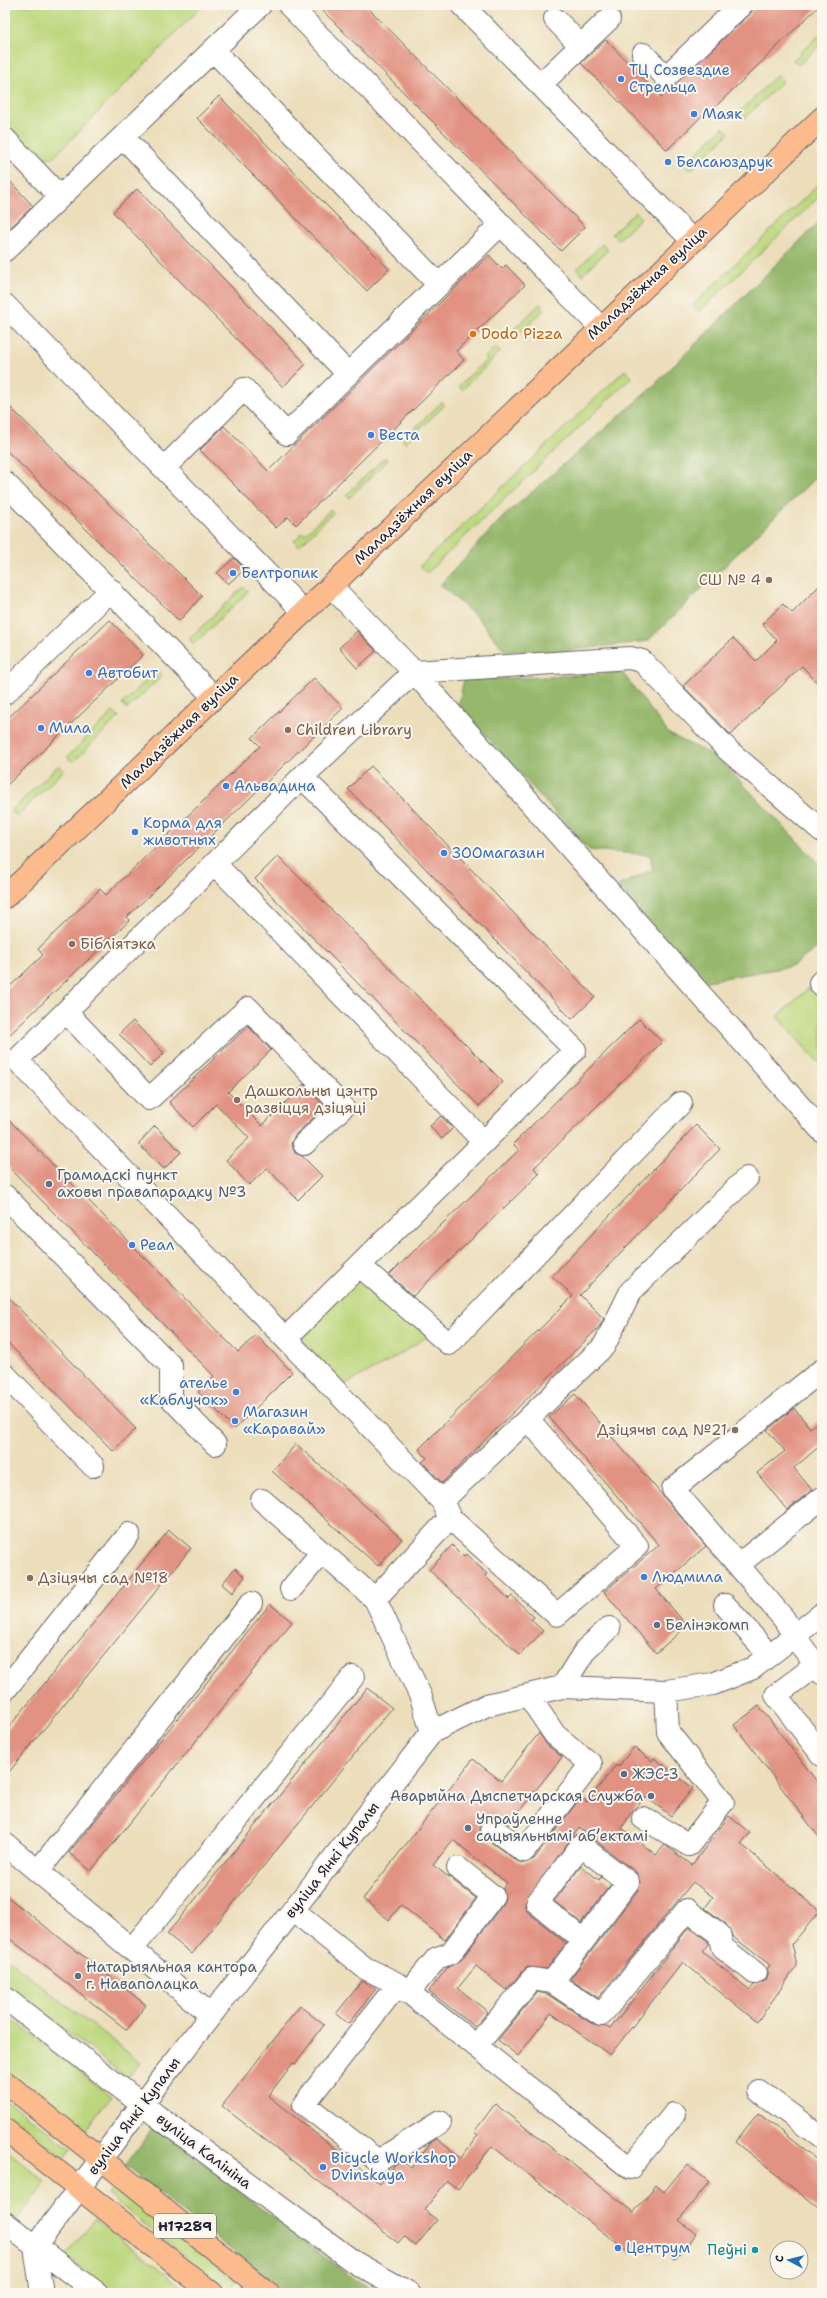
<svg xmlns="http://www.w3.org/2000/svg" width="827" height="2298" viewBox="0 0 827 2298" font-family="'Shantell Sans',sans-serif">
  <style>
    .green { fill: #bcd77d; stroke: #6f7c5c }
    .forest { fill: #95b86c; stroke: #5c6d54 }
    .building { fill: #e19282 }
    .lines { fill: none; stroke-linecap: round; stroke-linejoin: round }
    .minor-casing { stroke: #696468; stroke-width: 24 }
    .major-casing { stroke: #696468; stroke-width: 24 }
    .minor { stroke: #fff; stroke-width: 22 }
    .major { stroke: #fbbb8d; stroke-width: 22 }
    .shop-dot { fill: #3f7fe0; stroke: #fbf7ec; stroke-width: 1.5 }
    .food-dot { fill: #e8710a; stroke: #fbf7ec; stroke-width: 1.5 }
    .education-dot { fill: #8d6e63; stroke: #fbf7ec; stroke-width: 1.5 }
    .service-dot { fill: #5c6f8a; stroke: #fbf7ec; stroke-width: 1.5 }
    .culture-dot { fill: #0f9aa8; stroke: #fbf7ec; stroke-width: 1.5 }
    .labels { text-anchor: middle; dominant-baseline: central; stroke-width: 4; stroke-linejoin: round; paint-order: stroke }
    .shield { fill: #fbf7ec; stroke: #636270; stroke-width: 1 }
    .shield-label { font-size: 14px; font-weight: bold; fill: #22223b }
    .shop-label { font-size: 15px; fill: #366cbe; stroke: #fbf7ec; text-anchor: start }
    .street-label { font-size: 15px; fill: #22223b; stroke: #fbf7ec }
    .food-label { font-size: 15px; fill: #c56008; stroke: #fbf7ec; text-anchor: start }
    .education-label { font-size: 15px; fill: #785e54; stroke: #fbf7ec; text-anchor: start }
    .service-label { font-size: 15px; fill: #4e5e75; stroke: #fbf7ec; text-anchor: start }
    .culture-label { font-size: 15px; fill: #0d838f; stroke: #fbf7ec; text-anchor: end }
  </style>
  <rect width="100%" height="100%" fill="#fbf7ec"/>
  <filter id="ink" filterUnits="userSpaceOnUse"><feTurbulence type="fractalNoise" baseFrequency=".025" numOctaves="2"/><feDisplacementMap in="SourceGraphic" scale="8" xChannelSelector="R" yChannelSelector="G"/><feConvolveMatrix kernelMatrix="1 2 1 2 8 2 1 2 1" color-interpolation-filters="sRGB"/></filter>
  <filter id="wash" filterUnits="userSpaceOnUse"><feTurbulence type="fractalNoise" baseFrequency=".012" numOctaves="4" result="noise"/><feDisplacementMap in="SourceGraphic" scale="16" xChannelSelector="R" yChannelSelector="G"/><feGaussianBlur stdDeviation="0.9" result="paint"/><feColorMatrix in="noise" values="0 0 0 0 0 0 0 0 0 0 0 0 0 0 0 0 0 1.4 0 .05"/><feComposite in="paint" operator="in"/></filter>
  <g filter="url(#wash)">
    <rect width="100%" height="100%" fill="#ecdebb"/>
    <path class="green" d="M5 5H203L53 158 33 156 5 125Z
      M822 32V43L799 65 793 60Z
      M777 75 783 81 744 119 738 113Z
      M723 127 729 133 690 171 685 165Z
      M822 181V194L699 312 693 305Z
      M635 212 641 218 618 240 612 234Z
      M602 244 608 250 582 275 577 269Z
      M540 304 545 309 516 337 511 332Z
      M495 347 500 352 462 390 459 386 487 359 485 357Z
      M625 370 632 377 427 573 420 566Z
      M442 402 445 405 405 443 402 440Z
      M385 457 388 460 349 498 346 495Z
      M330 510 333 513 299 546 294 541 303 532 305 534Z
      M243 587 248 592 194 644 189 639Z
      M157 670 162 676 127 709 122 704Z
      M113 712 119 717 73 762 67 757Z
      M59 765 64 770 17 816 11 811Z
      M810 987 822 1000V1060L819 1063 777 1017Z
      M359 1273 428 1336 388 1362 345 1384 301 1339 302 1330Z
      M5 1957 140 2062 127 2078 5 1983Z
      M5 2014 111 2097 83 2133 5 2072Z
      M5 2099 71 2149 64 2158 5 2114Z
      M5 2149 46 2182 16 2221 5 2212Z
      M115 2186 235 2281 228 2291 108 2195Z
      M95 2219 190 2293H112L65 2256Z"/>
    <path class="forest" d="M822 219V471L648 641 548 653 505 651 477 617 440 585 502 518 648 391Z
      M622 672 669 734 718 758 822 867V944L793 966 701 982 618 886 653 869 650 855 589 850 458 705 464 680 547 677Z
      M155 2125 345 2273 379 2293H286L125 2166Z"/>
    <g id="blocks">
      <path class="building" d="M317 5H365L585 227 561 251Z
        M755 5H820L710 112 708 110 667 150 581 63 606 40 661 97 750 14Z
        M219 96 389 269 367 291 197 118Z
        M5 176 33 206 5 233Z
        M137 189 306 364 283 387 113 212Z
        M489 255 502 269 506 265 525 285 456 351 464 360 296 525 288 517 276 528 200 450 224 426 268 471Z
        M5 402 202 596 179 621 5 449Z
        M234 558 245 569 228 584 217 573Z
        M822 583V688L802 666 731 735 683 686 733 638 756 661 777 640 762 624 783 604 792 613Z
        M110 620 143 655 5 787V721Z
        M357 631 376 651 357 668 339 648Z
        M314 678 343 708 127 917 130 920 5 1039V991L43 955 38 949 100 889 106 895 260 746 252 738Z
        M371 766 595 997 572 1019 348 789Z
        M278 856 503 1082 479 1106 255 879Z
        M639 1019 662 1042 534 1168 539 1174 413 1296 389 1275 519 1150 513 1144Z
        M133 1021 164 1053 150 1067 119 1034Z
        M248 1026 271 1050 228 1092 262 1126 304 1084 325 1107 295 1135 291 1144 295 1153 302 1156 322 1176 298 1200 267 1168 249 1185 226 1160 249 1138 216 1104 193 1127 169 1102Z
        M5 1116 238 1352 256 1335 292 1372 235 1429 198 1392 214 1376 5 1163Z
        M441 1116 453 1128 442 1139 430 1126Z
        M696 1125 720 1149 580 1295 604 1319 599 1327 442 1483 422 1462 427 1458 419 1449 573 1296 552 1276Z
        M155 1126 181 1152 164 1169 138 1144Z
        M5 1294 136 1429 113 1451 5 1340Z
        M575 1394 706 1546 656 1589 687 1626 656 1653 604 1592 659 1545 549 1417Z
        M794 1408 810 1428 822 1418V1444L794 1468 812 1490 787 1510 757 1473 785 1451 767 1430Z
        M296 1444 402 1539 378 1566 272 1471Z
        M169 1530 191 1548 5 1777V1732Z
        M452 1545 464 1557 466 1554 487 1574 485 1576 509 1599 512 1596 534 1617 531 1620 543 1631 520 1655 429 1570Z
        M235 1568 245 1577 232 1593 222 1584Z
        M270 1604 292 1622 91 1871 69 1853Z
        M367 1688 392 1708 192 1954 167 1934Z
        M759 1706 822 1788V1841L734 1725Z
        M539 1733 547 1745 562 1757 509 1824 493 1816 487 1817 480 1826V1833L485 1838 517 1861 523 1863 534 1859 581 1797 587 1802 616 1765 618 1767 634 1747 652 1761 654 1758 693 1788 671 1816 646 1797 632 1811 622 1828 656 1855 665 1845 692 1865 729 1816 750 1833 741 1844 820 1911 792 1944 797 1966 757 2022 683 1962 610 2055 551 2013 518 2056 498 2040 537 1992 547 1994 594 2025 606 2027 610 2029 689 1927 708 1941V1944L702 1952 750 1990 754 1985 765 1981 767 1975V1969L770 1965 732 1936 726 1924 705 1908 713 1897 693 1882 598 1998 570 1979 638 1890 640 1883 636 1872 579 1828 525 1901V1907L529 1913 566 1943 547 1969 527 1967 506 1990 476 1966 458 1988 488 2012 475 2027 429 1991 448 1967 461 1960 503 1903 505 1897 503 1889 507 1883 453 1840 433 1865 476 1898 445 1940 401 1905 389 1920 363 1899 473 1759 501 1781Z
        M581 1866 599 1880 601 1877 611 1884 581 1923 554 1901Z
        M5 1895 146 2005 127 2030 5 1935Z
        M362 1981 376 1989 348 2024 336 2014Z
        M300 2006 324 2025 295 2064 293 2063 268 2096 380 2184 395 2165 402 2161 411 2168 431 2142 437 2139 461 2158 478 2135 474 2132 495 2104 634 2212 656 2185 664 2192 687 2164 709 2182 679 2220 696 2234 675 2260 658 2246 651 2255 638 2245 631 2254 492 2146 458 2189 447 2181 424 2210 437 2220 416 2246 404 2236 398 2243 222 2106Z
        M758 2113 822 2164V2211L735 2142Z"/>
    </g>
  </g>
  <g filter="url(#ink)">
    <use href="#blocks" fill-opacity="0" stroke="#696468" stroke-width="1"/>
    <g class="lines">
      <defs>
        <path id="minor" d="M289 5 600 327
          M462 5 692 240
          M555 19 581 46
          M213 50 439 285
          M643 54 666 77 741 5
          M540 85 609 19
          M123 137 348 374
          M5 139 60 197
          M5 250 260 5
          M5 305 304 612
          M164 468 244 389 287 434 501 224
          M5 483 214 697
          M331 586 414 672 822 1131
          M5 693 111 590
          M302 777 575 1050 484 1142
          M216 865 484 1142 286 1338
          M822 981 820 983 822 985
          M66 1012 149 1099 248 1008 343 1107 304 1144
          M5 1196 171 1366V1398L215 1444
          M360 1266 449 1344 681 1103
          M822 1370 673 1489 784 1619 794 1636 822 1673
          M5 1375 93 1466
          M262 1500 375 1599
          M442 1501 604 1346 631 1291 747 1178
          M450 1518 442 1501 17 1060 302 777 414 672 630 658 642 661 729 751 822 831
          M738 1565 822 1498
          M291 1589 322 1552
          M725 1605 769 1655
          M816 1665 776 1695 822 1755
          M562 1687 586 1649 609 1628
          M5 1690 129 1534
          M432 1732 421 1697 375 1599 450 1518 557 1615 637 1546 528 1419
          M643 1818 689 1845 723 1802 668 1732 666 1691
          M492 1828 524 1851 591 1764 555 1735 528 1695
          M5 1844 211 2015
          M38 1871 251 1603
          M293 1910 365 1968 398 1984 630 2168 674 2114
          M133 1948 353 1677
          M552 1982 628 1882 581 1846 537 1903 583 1940
          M398 1984 304 2104 378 2161 440 2122
          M408 1993 437 1958 451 1953 493 1896 458 1868
          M5 1998 157 2116 354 2262 409 2293
          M476 2046 532 1979 552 1982 601 2015 687 1910 719 1934 722 1947 755 1973
          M759 2091 822 2138
          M5 2223 97 2293
          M35 2247 158 2083 432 1732 487 1705 562 1687 666 1691 713 1684 753 1668 822 1614
          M35 2247 42 2293"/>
        <path id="major" d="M5 897 822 118
          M5 2082 268 2293
          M5 2130 212 2293"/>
      </defs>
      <use href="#minor" class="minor-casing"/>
      <use href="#major" class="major-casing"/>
      <use href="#minor" class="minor"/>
      <use href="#major" class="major"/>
    </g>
  </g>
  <g class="shop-dot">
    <circle cx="621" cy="79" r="4"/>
    <circle cx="694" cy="114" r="4"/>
    <circle cx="668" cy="162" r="4"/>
    <circle cx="371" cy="435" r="4"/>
    <circle cx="233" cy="573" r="4"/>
    <circle cx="89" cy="673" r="4"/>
    <circle cx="41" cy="728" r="4"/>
    <circle cx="226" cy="786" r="4"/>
    <circle cx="135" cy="832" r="4"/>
    <circle cx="444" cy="853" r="4"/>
    <circle cx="132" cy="1245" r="4"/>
    <circle cx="236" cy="1392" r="4"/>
    <circle cx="235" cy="1421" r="4"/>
    <circle cx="644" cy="1577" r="4"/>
    <circle cx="323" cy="2167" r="4"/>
    <circle cx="618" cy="2248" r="4"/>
  </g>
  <circle class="food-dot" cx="473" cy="334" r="4"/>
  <g class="education-dot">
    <circle cx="769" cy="580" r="4"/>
    <circle cx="288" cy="730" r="4"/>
    <circle cx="72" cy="944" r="4"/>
    <circle cx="237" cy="1100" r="4"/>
    <circle cx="735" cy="1430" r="4"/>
    <circle cx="30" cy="1578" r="4"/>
  </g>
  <g class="service-dot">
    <circle cx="49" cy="1184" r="4"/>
    <circle cx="657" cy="1625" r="4"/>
    <circle cx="624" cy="1774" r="4"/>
    <circle cx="651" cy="1796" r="4"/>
    <circle cx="468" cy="1828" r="4"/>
    <circle cx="78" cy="1976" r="4"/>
  </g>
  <circle class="culture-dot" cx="755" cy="2250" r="4"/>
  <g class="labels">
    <rect class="shield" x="154" y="2214" width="62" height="24" rx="3"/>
    <g class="shield-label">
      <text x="185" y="2226">Н17289</text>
    </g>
    <g class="shop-label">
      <text x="629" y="70">ТЦ Созвездие<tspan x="629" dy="17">Стрельца</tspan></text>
      <text x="702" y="114">Маяк</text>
      <text x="676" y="162">Белсаюздрук</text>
      <text x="379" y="435">Веста</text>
      <text x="241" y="573">Белтропик</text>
      <text x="97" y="673">Автобит</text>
      <text x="49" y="728">Мила</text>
      <text x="234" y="786">Альвадина</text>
      <text x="143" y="823">Корма для<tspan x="143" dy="17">животных</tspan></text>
      <text x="452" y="853">ЗООмагазин</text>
      <text x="140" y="1245">Реал</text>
      <text x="228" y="1383" text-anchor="end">ателье<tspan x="228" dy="17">«Каблучок»</tspan></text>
      <text x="243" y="1412">Магазин<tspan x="243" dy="17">«Каравай»</tspan></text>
      <text x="652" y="1577">Людмила</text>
      <text x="331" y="2158">Bicycle Workshop<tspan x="331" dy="17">Dvinskaya</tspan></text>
      <text x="626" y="2248">Центрум</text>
    </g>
    <g class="street-label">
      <text transform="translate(647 283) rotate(-43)">Маладзёжная вуліца</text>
      <text transform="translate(413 507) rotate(-44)">Маладзёжная вуліца</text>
      <text transform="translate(179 731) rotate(-44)">Маладзёжная вуліца</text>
      <text transform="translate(332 1860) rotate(-52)">вуліца Янкі Купалы</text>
      <text transform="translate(134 2116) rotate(-53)">вуліца Янкі Купалы</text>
      <text transform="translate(204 2151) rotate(37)">вуліца Калініна</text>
    </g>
    <g class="food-label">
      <text x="481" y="334">Dodo Pizza</text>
    </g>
    <g class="education-label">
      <text x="761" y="580" text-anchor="end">СШ № 4</text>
      <text x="296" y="730">Children Library</text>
      <text x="80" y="944">Бібліятэка</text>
      <text x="245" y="1091">Дашкольны цэнтр<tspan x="245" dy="17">развіцця дзіцяці</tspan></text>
      <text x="727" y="1430" text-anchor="end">Дзіцячы сад №21</text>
      <text x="38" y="1578">Дзіцячы сад №18</text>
    </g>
    <g class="service-label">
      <text x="57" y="1175">Грамадскі пункт<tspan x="57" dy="17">аховы правапарадку №3</tspan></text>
      <text x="665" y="1625">Белінэкомп</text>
      <text x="632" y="1774">ЖЭС-3</text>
      <text x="643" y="1796" text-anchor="end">Аварыйна Дыспетчарская Служба</text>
      <text x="476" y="1819">Упраўленне<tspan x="476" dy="17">сацыяльнымі абʼектамі</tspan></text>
      <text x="86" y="1967">Натарыяльная кантора<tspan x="86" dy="17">г. Наваполацка</tspan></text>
    </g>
    <g class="culture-label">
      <text x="747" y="2250">Пеўні</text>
    </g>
  </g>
  <rect width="827" height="2298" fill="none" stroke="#fbf7ec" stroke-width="20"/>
  <g transform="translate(789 2260) rotate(277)"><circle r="19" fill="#fbf7ec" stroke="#a4a2a5"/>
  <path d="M0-3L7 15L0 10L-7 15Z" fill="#1f6fb2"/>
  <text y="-6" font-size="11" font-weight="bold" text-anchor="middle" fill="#22223b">С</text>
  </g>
</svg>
